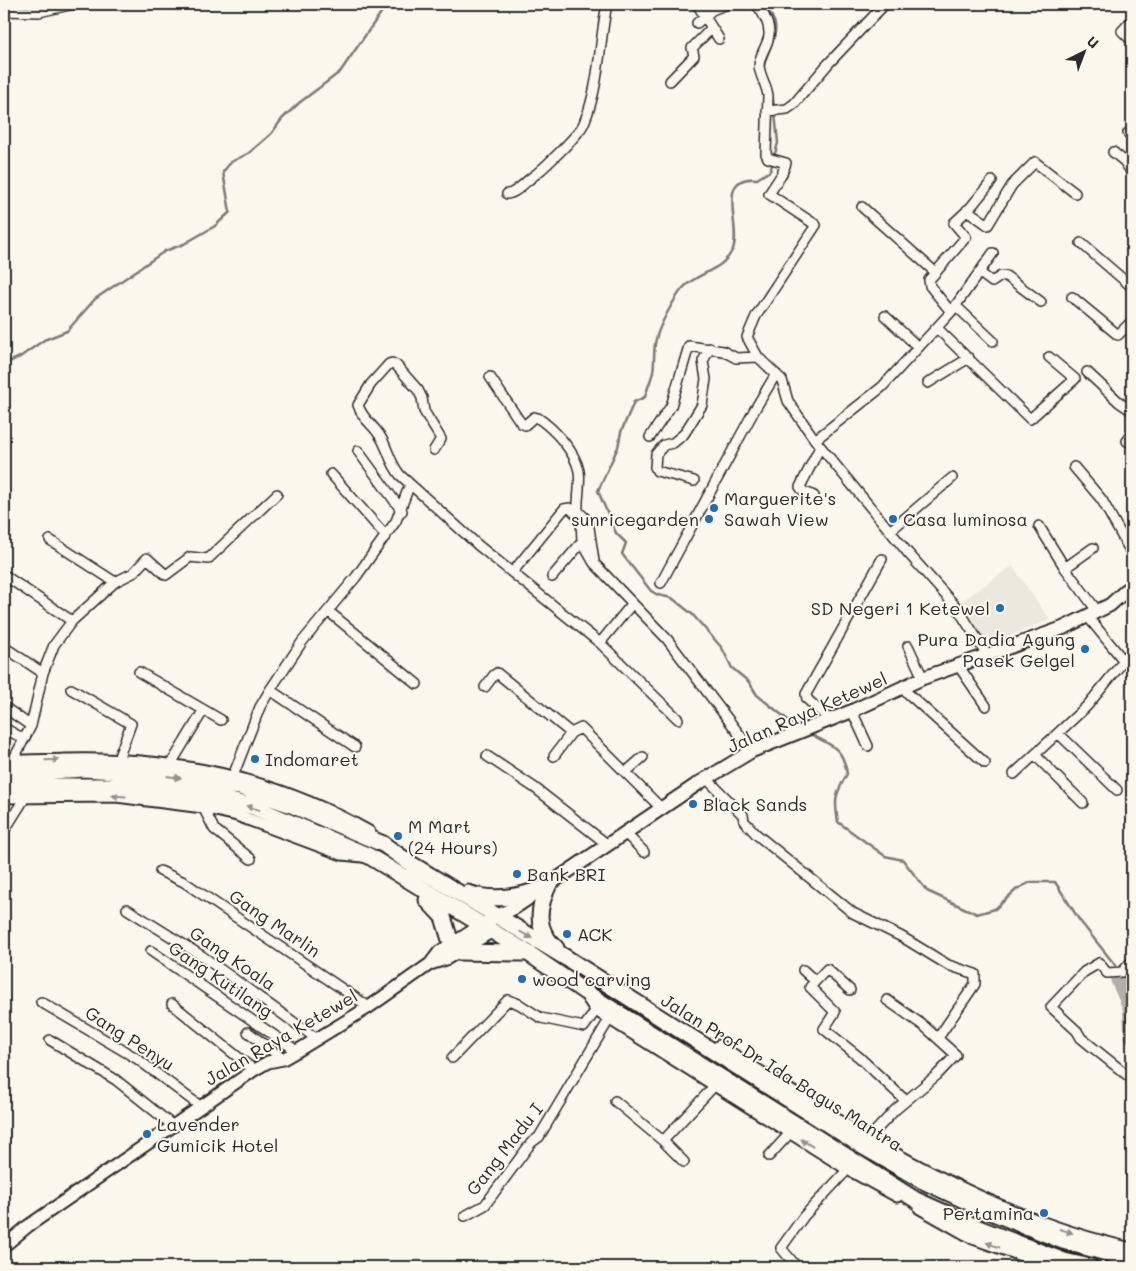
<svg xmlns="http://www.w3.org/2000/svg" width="1136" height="1271" viewBox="0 0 1136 1271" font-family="Mali,sans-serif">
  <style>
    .built { fill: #ebe8de }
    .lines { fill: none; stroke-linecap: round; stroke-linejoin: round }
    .stream { stroke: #7b7a75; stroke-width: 2.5 }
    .river { stroke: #b1afa7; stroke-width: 15 }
    .minor-casing { stroke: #2b2b2b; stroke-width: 12 }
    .tertiary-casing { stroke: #2b2b2b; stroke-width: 15 }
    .secondary-casing { stroke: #2b2b2b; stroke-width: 16 }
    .trunk-casing { stroke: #2b2b2b; stroke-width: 19 }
    .minor { stroke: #fbf7ec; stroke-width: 9 }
    .tertiary { stroke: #fbf7ec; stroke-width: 11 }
    .secondary { stroke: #fbf7ec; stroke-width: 12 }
    .trunk { stroke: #fbf7ec; stroke-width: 15 }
    .oneway { fill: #93918c }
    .poi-dot { fill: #1f6fb2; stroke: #fbf7ec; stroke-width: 2 }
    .labels { text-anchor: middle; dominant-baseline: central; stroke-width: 4; stroke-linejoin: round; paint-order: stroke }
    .poi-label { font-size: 18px; fill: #2b2b2b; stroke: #fbf7ec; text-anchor: start }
    .street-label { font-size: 18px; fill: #2b2b2b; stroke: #fbf7ec }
  </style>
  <rect width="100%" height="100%" fill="#fbf7ec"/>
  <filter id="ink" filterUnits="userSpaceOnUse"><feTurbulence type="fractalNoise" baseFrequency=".02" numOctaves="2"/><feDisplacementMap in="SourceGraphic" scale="10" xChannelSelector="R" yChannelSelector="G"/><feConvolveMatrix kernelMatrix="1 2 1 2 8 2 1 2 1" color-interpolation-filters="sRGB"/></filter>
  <g filter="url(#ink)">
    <path class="built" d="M1012 566 1050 620 985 645 956 605Z"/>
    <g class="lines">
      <path class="stream" d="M763 4C787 31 770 39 764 66 763 70 766 76 768 81
        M772 93 774 107
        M774 157 778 143 775 113
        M773 162 770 171 757 179C714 174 742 228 733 249 722 272 699 271 683 288 675 297 659 326 656 339 653 350 655 361 653 372 651 380 647 389 645 397L634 402 621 432 618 447 598 491 616 533 626 543 622 554 651 591 658 595 672 598 692 614 722 648 732 668 749 682 757 695 798 728
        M4 364 20 357 44 340 67 331 95 299 165 251 184 244 215 226 230 212 223 172 231 162 249 153 271 134 282 119 299 103 340 72 387 4
        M810 734C832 746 843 747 847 774 835 795 834 799 838 822L885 856 903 860 927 891 977 914 995 909 1017 889 1031 882H1055L1080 921 1115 965"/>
      <path class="river" d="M1118 980 1130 1007 1132 1036"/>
      <defs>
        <path id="minor" d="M697 4 719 39
          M756 4C764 13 772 28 768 40 765 49 759 57 759 66 760 77 767 85 768 96L766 154 768 158 786 163 782 174 769 194 816 225 756 316 747 337 758 357 782 380 788 401 815 440 908 553 958 609 988 656
          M4 11 39 12 74 4
          M1132 20 1122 31 1132 41
          M697 23 712 10 727 4
          M670 81 694 56 692 48 711 29
          M767 111 787 109 794 104 828 64 885 4
          M1128 133 1132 137
          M1113 152 1124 161 1132 173
          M507 194C515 194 524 183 531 178 542 170 580 134 584 123 600 85 599 43 607 4
          M862 207 935 272
          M967 210 988 225 1012 185 1035 162 1075 193
          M1081 243 1132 287
          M980 273 992 282 1001 276H1006L1041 302
          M1072 297 1118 335 1132 321
          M956 306 993 341
          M951 312 930 286 929 280 966 237 954 223 970 208 992 181
          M885 316 918 347
          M937 328 1030 419 1075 379 1049 357
          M1087 372 1119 402 1132 411
          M490 377 521 423 525 425 534 417 538 418C554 429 575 451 579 471 581 484 577 498 578 511L588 521 594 561
          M928 383 969 358
          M650 437 671 406 689 346 723 351 736 358 758 357
          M815 440 882 387 951 312 993 253
          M1127 441 1132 434
          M434 450 441 439 424 411 422 398 418 390 396 365 392 363 389 364 371 384 358 405C362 418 370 422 378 433 388 446 388 460 400 475L479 546 600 643 678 719
          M358 451 402 511
          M1074 467 1102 500 1132 554
          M331 474 386 536
          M694 481 657 471 655 467 656 454 664 445 673 443 684 434 702 405 706 379 703 361 710 348
          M814 496 803 491 800 487 820 447
          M1039 526 1065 568 1098 612
          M890 531 952 478
          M50 540 115 582
          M516 568 564 509 570 508 581 519 582 542 594 563 667 639 752 751
          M1065 568 1093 548
          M4 575 72 621
          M552 577 582 542
          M661 583 755 409 776 374
          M328 611 417 684
          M1088 617 1124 661
          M600 643 632 604
          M908 646 923 678
          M4 647 43 673
          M958 665 986 706
          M139 672 221 720
          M485 687 494 675 497 673 571 733
          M902 688 985 763
          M71 689 131 724 118 759
          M4 707 31 726
          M852 711 868 746
          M830 720 807 699 806 694 882 559
          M4 728 24 739
          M1059 734 1117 790
          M355 747 270 690 302 642 356 577 396 521 410 484
          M1035 755 1083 803
          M487 756 535 788 608 845
          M554 756 571 733 581 728 661 808
          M12 762 31 726 43 673 54 645 72 621 115 582 133 573 147 558 166 575 190 557 208 559 277 494
          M171 764 203 711
          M626 772 643 757
          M1014 774 1087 706 1132 651
          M233 776 260 707 270 690
          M707 779 743 815 744 821 756 834 853 913 902 937 948 965 975 974V984L938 1038
          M203 807 214 829 251 859
          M4 831 26 796
          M625 833 644 852
          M160 871 184 882 369 1007
          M127 909 202 956 317 1039
          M151 951 297 1051
          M1132 961 1122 972 1107 973 1099 963 1084 972 1051 1007 1077 1031 1081 1038 1132 1079
          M803 970 815 981
          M850 990 827 969 810 987 835 1012 824 1029 859 1057 906 1101
          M41 1002 136 1058 200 1106
          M172 1004 254 1070
          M248 1032 283 1059
          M50 1040 116 1080 172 1125
          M452 1058 508 1000 519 1004 541 1018 584 1027 596 1010
          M615 1101 663 1141 716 1084
          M663 1141 684 1162
          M865 1142 895 1110 937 1075 956 1055 924 1026 887 1000
          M769 1156 791 1132
          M465 1216 485 1205 531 1143 539 1137 610 1018
          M797 1267 781 1248 804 1216 851 1166"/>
        <path id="tertiary" d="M4 763C24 760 45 761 65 760 174 757 274 778 369 832
          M4 797 116 796 203 807 237 815 342 854 362 856
          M430 964 439 952 480 926
          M585 993 596 1010 848 1169 897 1196
          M719 1046C849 1128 980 1216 1132 1249
          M920 1208 973 1238 1055 1267
          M4 1246 28 1226 254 1070 268 1062 283 1059 297 1051 369 1007 430 964 446 959 491 932"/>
        <path id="secondary" d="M489 920 514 908 699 783 752 751 852 711 923 678 1063 628 1110 605 1132 585"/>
        <path id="trunk" d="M4 774 84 769 145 773 240 787 294 806 383 844 411 864 568 959 862 1146 923 1181 981 1208 1063 1241 1132 1260
          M4 789 36 786H129L223 799 254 807 369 856 528 953 585 992 916 1200 981 1229 1064 1261 1090 1267
          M549 884C538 907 534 929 556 948
          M468 893C494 902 519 897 544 888
          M427 900 443 917 451 943
          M458 952 524 953"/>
      </defs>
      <use href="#minor" class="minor-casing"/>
      <use href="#tertiary" class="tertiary-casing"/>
      <use href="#secondary" class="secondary-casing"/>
      <use href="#trunk" class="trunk-casing"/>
      <use href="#minor" class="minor"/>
      <use href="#tertiary" class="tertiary"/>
      <use href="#secondary" class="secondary"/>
      <use href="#trunk" class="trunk"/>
    </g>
    <defs><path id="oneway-solid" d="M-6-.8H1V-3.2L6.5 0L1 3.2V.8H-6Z" transform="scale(1.25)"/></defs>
    <g class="oneway">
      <use href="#oneway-solid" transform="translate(52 760) rotate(-2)"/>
      <use href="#oneway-solid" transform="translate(174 777) rotate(8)"/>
      <use href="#oneway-solid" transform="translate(119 796) rotate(-176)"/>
      <use href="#oneway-solid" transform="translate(253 808) rotate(-162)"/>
      <use href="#oneway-solid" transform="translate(526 935) rotate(30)"/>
      <use href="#oneway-solid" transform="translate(807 1143) rotate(-147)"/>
      <use href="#oneway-solid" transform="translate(1066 1231) rotate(18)"/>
      <use href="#oneway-solid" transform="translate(993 1245) rotate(-160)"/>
    </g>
  </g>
  <g class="poi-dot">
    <circle cx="714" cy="508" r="5"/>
    <circle cx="709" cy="519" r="5"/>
    <circle cx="893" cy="519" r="5"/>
    <circle cx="1000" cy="608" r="5"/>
    <circle cx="1085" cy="649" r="5"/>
    <circle cx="255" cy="759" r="5"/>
    <circle cx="693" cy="804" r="5"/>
    <circle cx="398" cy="836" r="5"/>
    <circle cx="517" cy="874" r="5"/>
    <circle cx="567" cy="934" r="5"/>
    <circle cx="522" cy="979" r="5"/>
    <circle cx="147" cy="1134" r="5"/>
    <circle cx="1044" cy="1213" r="5"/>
  </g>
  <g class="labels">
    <g class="poi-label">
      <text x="724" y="498">Marguerite's<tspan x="724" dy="21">Sawah View</tspan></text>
      <text x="699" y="519" text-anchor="end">sunricegarden</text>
      <text x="903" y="519">Casa luminosa</text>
      <text x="990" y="608" text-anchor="end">SD Negeri 1 Ketewel</text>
      <text x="1075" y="639" text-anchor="end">Pura Dadia Agung<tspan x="1075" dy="21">Pasek Gelgel</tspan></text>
      <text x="265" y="759">Indomaret</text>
      <text x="703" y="804">Black Sands</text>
      <text x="408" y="826">M Mart<tspan x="408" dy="21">(24 Hours)</tspan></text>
      <text x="527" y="874">Bank BRI</text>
      <text x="577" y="934">ACK</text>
      <text x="532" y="979">wood carving</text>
      <text x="157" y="1124">Lavender<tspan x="157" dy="21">Gumicik Hotel</tspan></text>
      <text x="1034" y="1213" text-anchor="end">Pertamina</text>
    </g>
    <g class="street-label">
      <text transform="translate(807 712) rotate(-24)">Jalan Raya Ketewel</text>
      <text transform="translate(275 923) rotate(34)">Gang Marlin</text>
      <text transform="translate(233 958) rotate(34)">Gang Koala</text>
      <text transform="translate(221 979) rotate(34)">Gang Kutilang</text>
      <text transform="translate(281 1037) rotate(-30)">Jalan Raya Ketewel</text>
      <text transform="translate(130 1038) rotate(33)">Gang Penyu</text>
      <text transform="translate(782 1072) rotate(32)">Jalan Prof Dr Ida Bagus Mantra</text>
      <text transform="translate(504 1149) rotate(-52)">Gang Madu I</text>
    </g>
  </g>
  <rect width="1136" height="1271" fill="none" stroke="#fbf7ec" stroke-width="20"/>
  <rect x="10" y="10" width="1116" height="1251" fill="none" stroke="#2b2b2b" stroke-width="2" filter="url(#ink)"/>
  <g transform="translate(1084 52) rotate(42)" stroke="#fbf7ec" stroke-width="4" paint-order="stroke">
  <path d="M0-4L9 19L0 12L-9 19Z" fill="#2b2b2b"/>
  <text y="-8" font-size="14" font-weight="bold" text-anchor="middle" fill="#2b2b2b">U</text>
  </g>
</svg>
